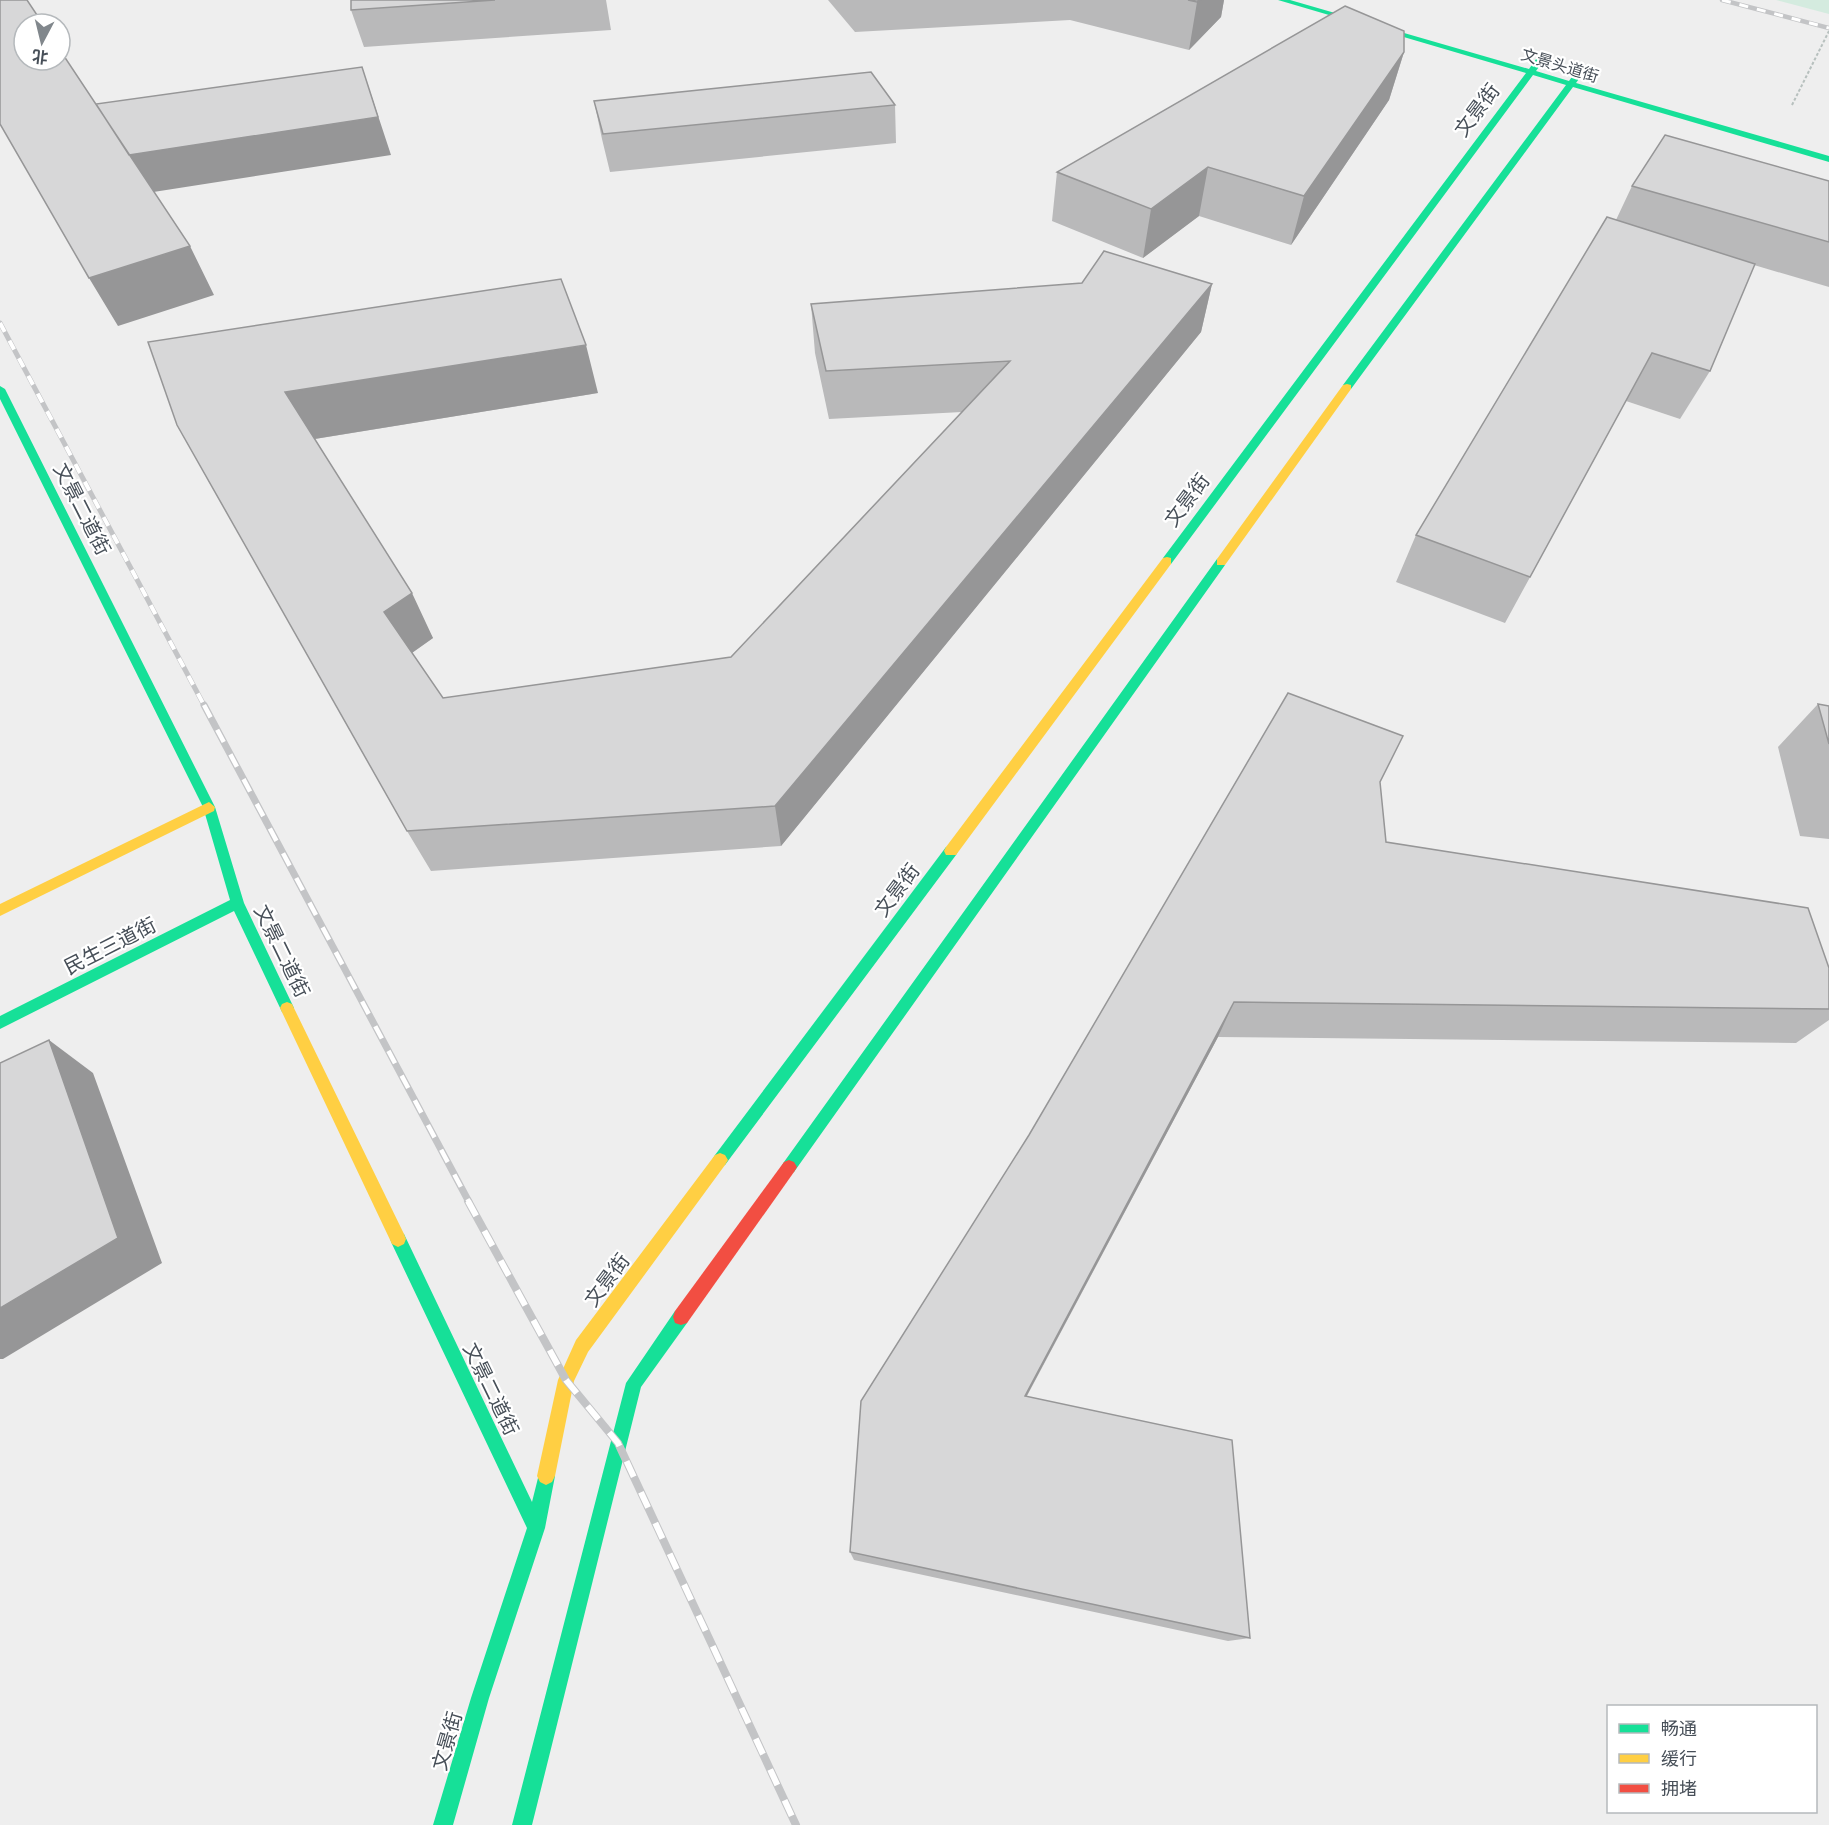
<svg xmlns="http://www.w3.org/2000/svg" width="1829" height="1825" viewBox="0 0 1829 1825" font-family="'PT Sans','Noto Sans SC',sans-serif">
  <style>
    .green { fill: #d4ebdf }
    .lines { fill: none; stroke-linecap: round; stroke-linejoin: round }
    .path { stroke: #b7c0be; stroke-width: 2; stroke-dasharray: 3 2; stroke-linecap: butt }
    .fast { fill: #16e098; fill-rule: evenodd }
    .slow { fill: #ffcf43; fill-rule: evenodd }
    .jam { fill: #f24e42; fill-rule: evenodd }
    .rail-far3-casing { stroke: #c3c4c6; stroke-width: 4.5 }
    .rail-far2-casing { stroke: #c3c4c6; stroke-width: 5 }
    .rail-far1-casing { stroke: #c3c4c6; stroke-width: 7 }
    .rail-casing { stroke: #c3c4c6; stroke-width: 8 }
    .rail-far3 { stroke: #fff; stroke-width: 3; stroke-dasharray: 9; stroke-linecap: butt }
    .rail-far2 { stroke: #fff; stroke-width: 4; stroke-dasharray: 10; stroke-linecap: butt }
    .rail-far1 { stroke: #fff; stroke-width: 4.5; stroke-dasharray: 14; stroke-linecap: butt }
    .rail { stroke: #fff; stroke-width: 6; stroke-dasharray: 17; stroke-linecap: butt }
    .wall { fill: #b9b9ba }
    .shaded-wall { fill: #969697 }
    .building { fill: #d7d7d8; stroke: #969697; stroke-width: 1.5 }
    .labels { text-anchor: middle; dominant-baseline: central; stroke-width: 4.5; stroke-linejoin: round; paint-order: stroke }
    .far-street-label { font-size: 16px; fill: #474f58; stroke: #fff }
    .street-label { font-size: 20px; fill: #474f58; stroke: #fff }
  </style>
  <rect width="100%" height="100%" fill="#eee"/>
  <path class="green" d="M1776 0H1829V14Z"/>
  <g class="lines">
    <path class="path" d="M1792 105 1829 31"/>
    <path class="fast" d="M1278 0H1290L1529 69 1539 55H1545L1546 57 1536 71 1569 81 1579 67H1585L1586 69 1576 83 1829 156V162L1573 87 1351 389H1343V385L1566 85 1533 75 1171 564H1163V558L1526 73Z
      M0 386 5 389 215 807 244 903 294 1008 292 1012 287 1014 282 1012 234 911 0 1029V1016L230 900 203 807 0 399Z
      M1221 558 1225 559V565L794 1172 789 1174 784 1172 781 1167 784 1162 1217 559Z
      M951 846 956 847 958 851 956 855 725 1165 720 1167 715 1165 712 1160 715 1155 946 847Z
      M398 1231 404 1234 532 1502 540 1470 546 1467 552 1470 555 1476 545 1528 489 1698 453 1825H433L471 1698 527 1528 392 1244 390 1239 392 1234Z
      M681 1309 687 1311 689 1317 687 1323 641 1387 532 1825H512L626 1383 675 1311Z"/>
    <path class="slow" d="M1347 384 1351 385V389L1225 565H1217V559L1343 385Z
      M1167 557 1171 558V564L956 855H946L944 851 946 847 1163 558Z
      M209 802 215 807 214 811 0 916V904Z
      M287 1002 292 1004 404 1234 406 1239 404 1244 398 1247 392 1244 280 1008 282 1004Z
      M720 1153 725 1155 728 1160 725 1165 588 1352 574 1381 555 1476 552 1482 546 1485 540 1482 537 1476 558 1380 576 1340 715 1155Z"/>
    <path class="jam" d="M789 1160 794 1162 797 1167 794 1172 687 1323 681 1325 675 1323 673 1317 675 1311 784 1162Z"/>
    <defs>
      <path id="rail-far3" d="M1722 0 1829 28"/>
      <path id="rail-far2" d="M0 323 205 707"/>
      <path id="rail-far1" d="M204 705 469 1202"/>
      <path id="rail" d="M468 1201 566 1380 618 1443 796 1825"/>
    </defs>
    <use href="#rail-far3" class="rail-far3-casing"/>
    <use href="#rail-far2" class="rail-far2-casing"/>
    <use href="#rail-far1" class="rail-far1-casing"/>
    <use href="#rail" class="rail-casing"/>
    <use href="#rail-far3" class="rail-far3"/>
    <use href="#rail-far2" class="rail-far2"/>
    <use href="#rail-far1" class="rail-far1"/>
    <use href="#rail" class="rail"/>
  </g>
  <path class="wall" d="M351 0H606L611 30 364 47 351 10Z
    M828 0H1224L1221 17 1189 50 1070 20 855 32Z
    M1404 52 1389 100 1291 245 1199 216 1143 258 1052 221 1057 172Z
    M594 101 895 105 896 143 610 172 602 139Z
    M1829 181V287L1754 265 1710 371 1680 419 1626 401 1505 623 1396 582 1416 535 1616 220 1632 186Z
    M1212 284 1201 332 781 846 431 871 407 831 177 425 598 393 315 439 433 638 412 653 443 698 731 657 962 412 829 419 815 353 811 304Z
    M1818 704 1829 706V839L1800 836 1778 747Z
    M1380 782 1386 842 1829 968V1020L1796 1043 1218 1037 1027 1396 1250 1638 1228 1641 854 1560 850 1552Z"/>
  <path class="shaded-wall" d="M1200 0H1224L1221 17 1189 50 1197 2Z
    M1404 52 1389 100 1291 245 1304 196Z
    M362 67 391 155 147 193 128 155Z
    M1208 167 1199 216 1143 258 1151 209Z
    M190 246 214 295 118 326 89 278Z
    M1212 284 1201 332 781 846 775 806Z
    M586 345 598 393 308 440 285 392Z
    M412 593 433 638 406 657 384 612Z
    M1234 1002 1218 1037 1018 1412 1025 1396Z
    M49 1040 93 1073 162 1263 3 1359H0V1308Z"/>
  <path class="building" d="M0 0H27L43 24H24V60H60V50L190 246 89 278 0 124Z
    M351 0H495L351 10Z
    M1188 0H1200L1197 2Z
    M1345 6 1404 31V52L1304 196 1208 167 1151 209 1057 172Z
    M362 67 378 117 129 155 96 104Z
    M871 72 895 105 603 134 594 101Z
    M1665 135 1829 181V242L1632 186Z
    M1607 217 1755 264 1710 371 1652 353 1530 577 1416 535Z
    M1104 251 1212 284 775 806 407 831 177 425 148 342 561 279 586 345 285 392 412 593 384 612 443 698 731 657 1010 361 826 371 811 304 1082 283Z
    M1288 693 1403 736 1380 782 1386 842 1808 908 1829 968V1009L1234 1002 1025 1396 1232 1440 1250 1638 850 1552 861 1401 1029 1135Z
    M1818 704 1829 706V744Z
    M49 1040 118 1238 0 1308V1063Z"/>
  <g class="labels">
    <g class="far-street-label">
      <text transform="translate(1560 65) rotate(17)">文景头道街</text>
    </g>
    <g class="street-label">
      <text transform="translate(1477 110) rotate(-53)">文景街</text>
      <text transform="translate(1187 500) rotate(-53)">文景街</text>
      <text transform="translate(82 509) rotate(63)">文景二道街</text>
      <text transform="translate(897 890) rotate(-53)">文景街</text>
      <text transform="translate(110 946) rotate(-27)">民生三道街</text>
      <text transform="translate(282 951) rotate(64)">文景二道街</text>
      <text transform="translate(607 1280) rotate(-53)">文景街</text>
      <text transform="translate(491 1389) rotate(64)">文景二道街</text>
      <text transform="translate(447 1741) rotate(-74)">文景街</text>
    </g>
  </g>
  <rect x="1607" y="1705" width="210" height="108" fill="#ffffff" stroke="#b5b9bc" stroke-width="1.5"/>
  <rect x="1619" y="1724" width="30" height="9" fill="#16e098" stroke="#b5b9bc" stroke-width="1.5"/>
  <text x="1661" y="1735" font-size="18" fill="#474f58">畅通</text>
  <rect x="1619" y="1754" width="30" height="9" fill="#ffcf43" stroke="#b5b9bc" stroke-width="1.5"/>
  <text x="1661" y="1765" font-size="18" fill="#474f58">缓行</text>
  <rect x="1619" y="1784" width="30" height="9" fill="#f24e42" stroke="#b5b9bc" stroke-width="1.5"/>
  <text x="1661" y="1795" font-size="18" fill="#474f58">拥堵</text>
  <g transform="translate(42 42) rotate(187)"><circle r="28" fill="#ffffff" stroke="#b5b9bc" stroke-width="1.5"/>
  <path d="M0-4.5L10 22L0 15L-10 22Z" fill="#81878c"/>
  <text y="-9" font-size="16" font-weight="bold" text-anchor="middle" fill="#474f58">北</text>
  </g>
</svg>
